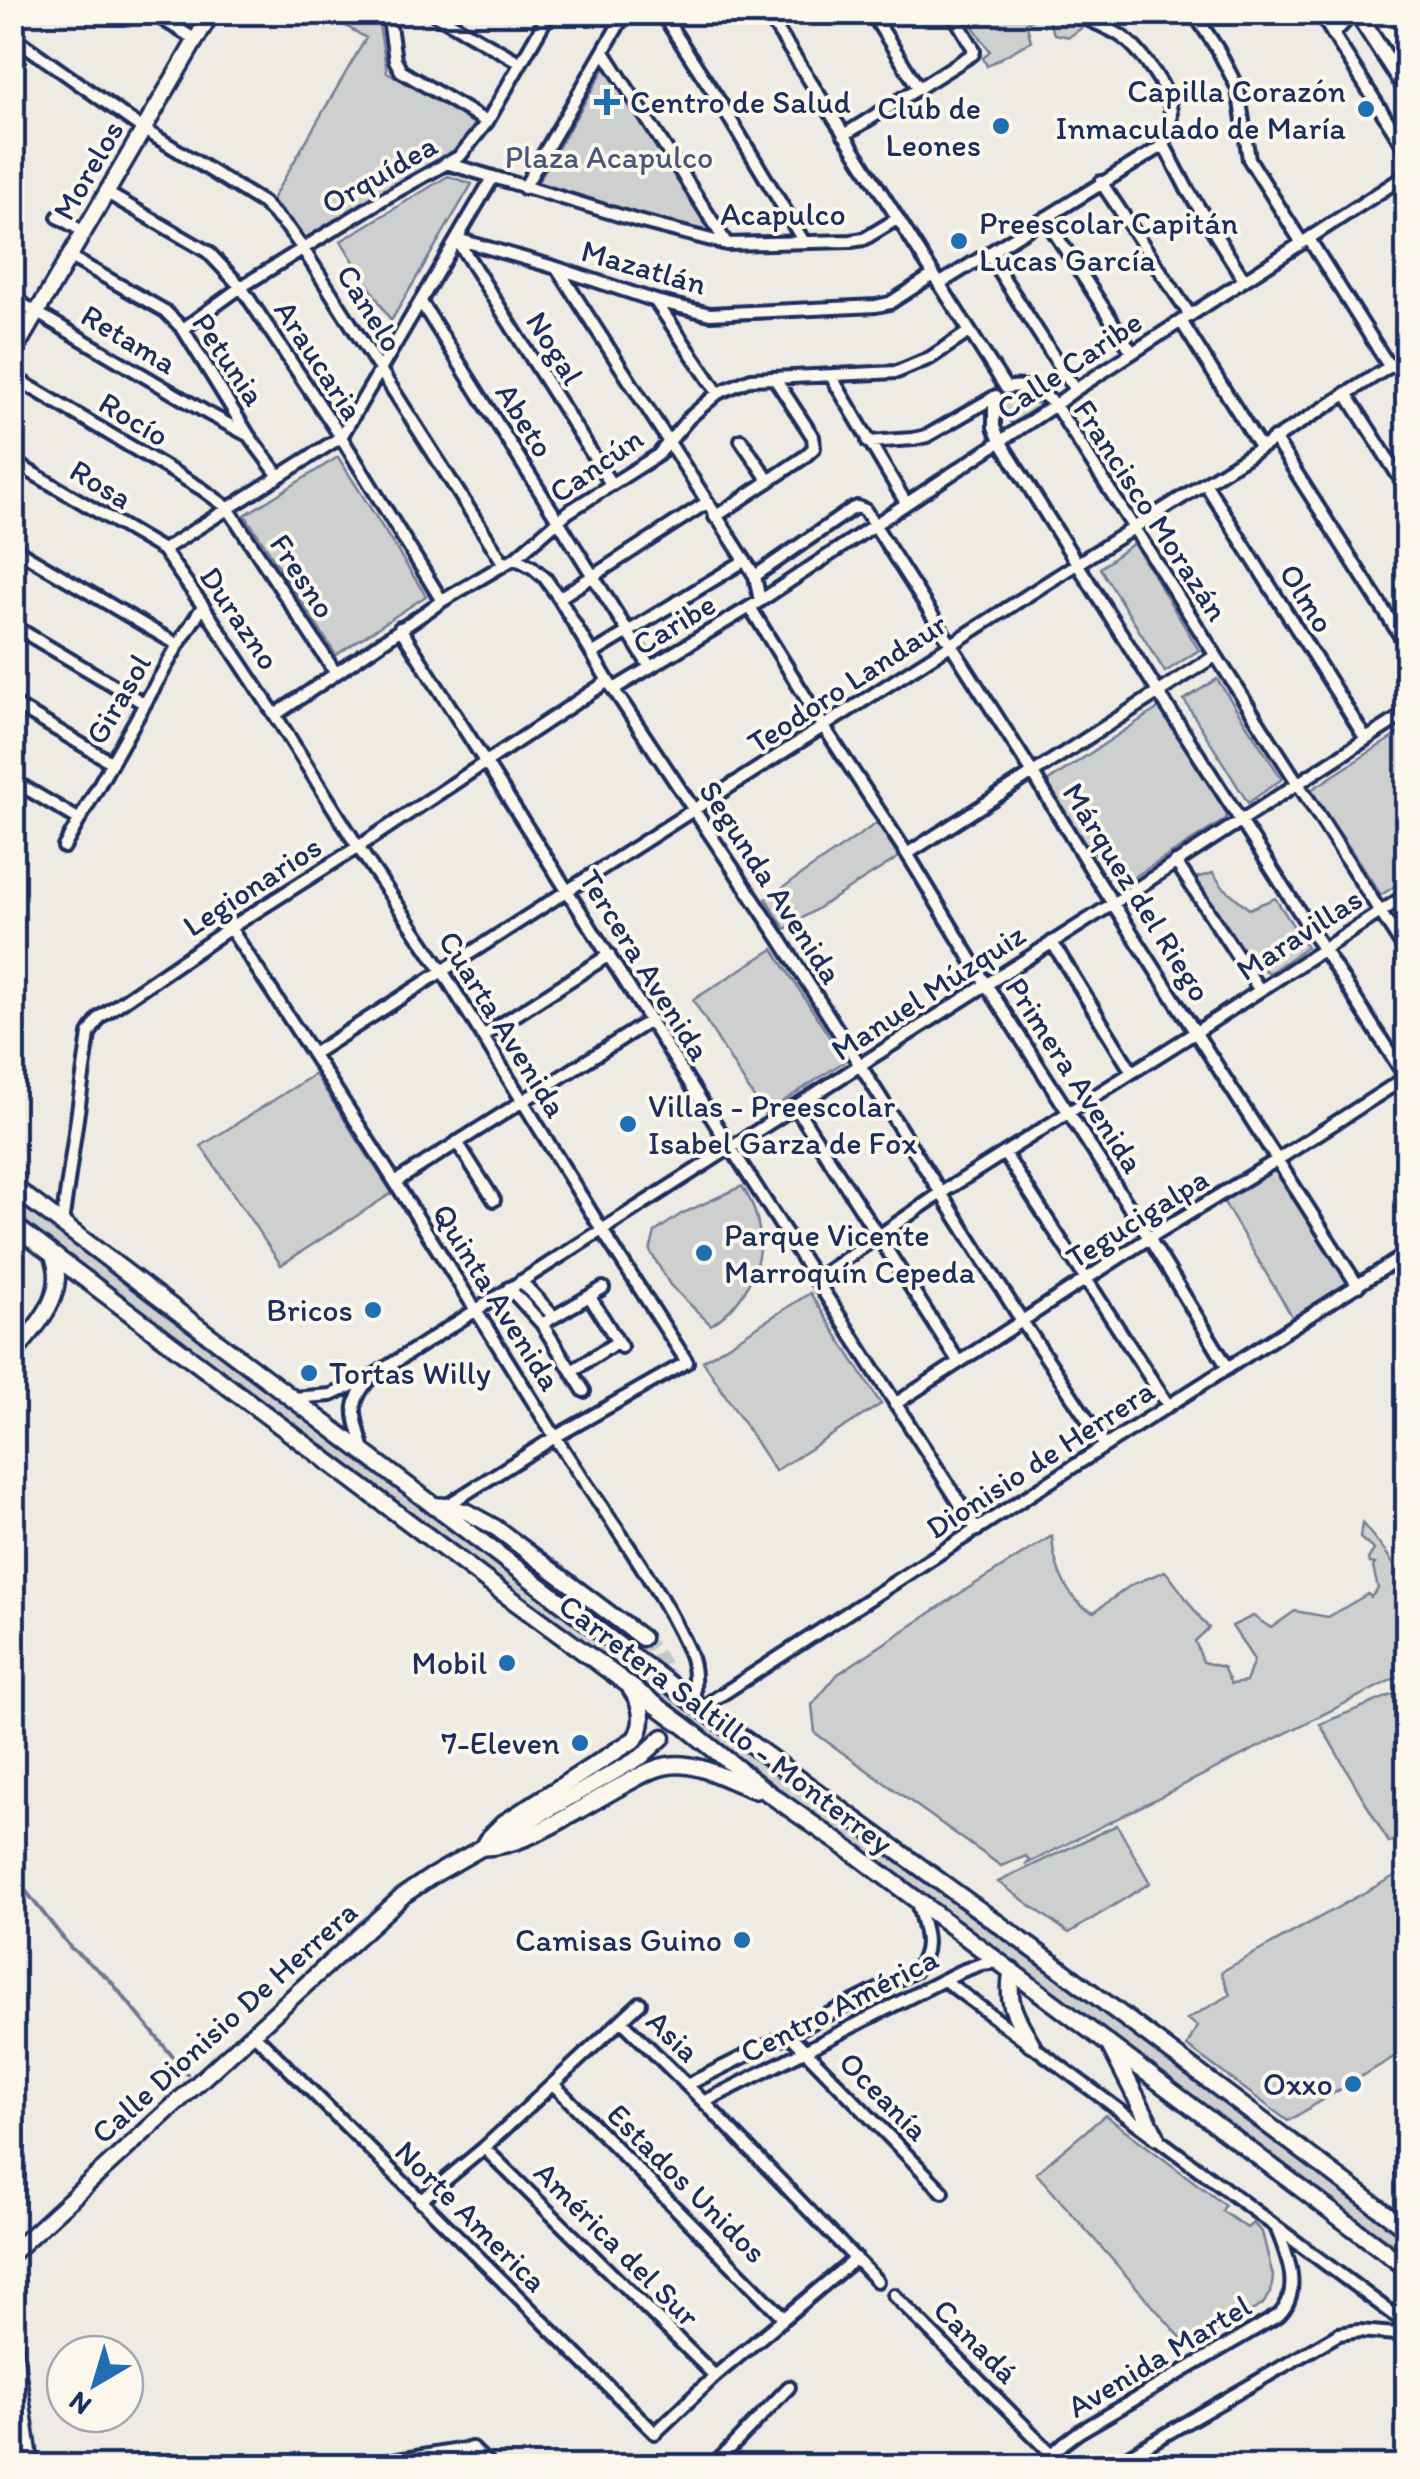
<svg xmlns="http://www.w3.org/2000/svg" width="1420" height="2479" viewBox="0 0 1420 2479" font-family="Itim,sans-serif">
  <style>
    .green { fill: #cecfcf; stroke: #747f96; stroke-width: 2.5 }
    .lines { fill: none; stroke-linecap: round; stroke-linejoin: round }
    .stream { stroke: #6d7892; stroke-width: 4 }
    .secondary-tunnel { stroke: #c4c5c9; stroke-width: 14; stroke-dasharray: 14 7; stroke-linecap: butt }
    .street-casing { stroke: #1b2f5e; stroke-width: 18 }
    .secondary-casing { stroke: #1b2f5e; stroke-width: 21 }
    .primary-casing { stroke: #1b2f5e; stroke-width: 22 }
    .street { stroke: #fbf7ec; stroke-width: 10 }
    .secondary { stroke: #fbf7ec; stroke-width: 14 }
    .primary { stroke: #fbf7ec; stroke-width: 15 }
    .poi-dot { fill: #1f6fb2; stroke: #fbf7ec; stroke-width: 4 }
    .labels { text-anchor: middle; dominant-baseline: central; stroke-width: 8; stroke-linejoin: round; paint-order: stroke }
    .poi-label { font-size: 32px; fill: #1b2f5e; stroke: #fbf7ec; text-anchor: end }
    .park-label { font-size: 32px; fill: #48577a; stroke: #fbf7ec }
    .street-label { font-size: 32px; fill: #1b2f5e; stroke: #fbf7ec }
  </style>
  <rect width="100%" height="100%" fill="#eeebe4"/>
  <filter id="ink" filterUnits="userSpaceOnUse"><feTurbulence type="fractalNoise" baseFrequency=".01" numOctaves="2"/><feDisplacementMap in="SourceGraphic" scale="20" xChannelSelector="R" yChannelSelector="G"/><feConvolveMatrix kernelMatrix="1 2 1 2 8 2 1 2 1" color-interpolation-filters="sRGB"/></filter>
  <g filter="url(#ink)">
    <path class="green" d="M324 13H377L387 72 480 125 458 151 304 240 271 201 366 38Z
      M964 13H1051L1083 27 1069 37 1054 34 1046 15 1026 22 1031 41 987 66 983 58 990 51Z
      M607 64 714 235 535 187Z
      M448 176 472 184 391 321 341 241Z
      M1017 394 1041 405 1011 424 1004 406 1006 399Z
      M338 457 426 596 336 655 245 515Z
      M1134 543 1199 650 1165 672 1100 568Z
      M1217 679 1282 779 1248 803 1184 700Z
      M1160 707 1227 813 1226 819 1120 886 1104 863 1082 840 1047 782Z
      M1407 728V878L1381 895 1311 790Z
      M877 823 899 857 785 929 766 899Z
      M1213 873 1222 886 1249 909 1275 898 1307 947 1269 973 1246 958 1192 879Z
      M773 949 845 1061 764 1114 693 1000Z
      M315 1074 392 1193 281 1265 201 1146Z
      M1277 1167 1351 1286 1294 1320 1223 1201Z
      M742 1186C746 1193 751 1200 753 1207 771 1251 749 1301 711 1325L670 1285 650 1251 655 1232 681 1214Z
      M13 1195 364 1460 610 1651 1036 1962 1407 2240V2253L1361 2224 1159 2070 881 1865 13 1214Z
      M810 1293 881 1404 775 1471 703 1361Z
      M1362 1523 1387 1554 1407 1586V1672L1025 1865 1029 1860 1026 1856 1001 1866 815 1733 812 1705 838 1674 959 1594 1052 1536C1053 1559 1062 1588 1080 1604 1084 1608 1089 1610 1094 1612L1131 1585 1165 1571C1181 1589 1192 1610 1209 1628L1195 1641 1203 1662 1223 1667 1231 1684 1246 1682 1254 1660 1232 1626 1253 1616 1271 1628 1295 1611 1328 1617 1368 1594 1371 1597 1378 1589 1373 1567 1375 1564 1369 1563 1368 1559 1374 1550 1360 1538Z
      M1406 1689 1407 1830 1389 1843 1320 1724Z
      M1117 1825 1150 1883 1069 1933 998 1882Z
      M1407 1869V2049L1288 2121 1187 2046 1197 2026 1187 2019 1230 1995 1221 1972Z
      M1105 2115 1225 2205 1222 2211 1247 2228 1253 2223 1262 2232 1273 2276 1271 2293 1262 2305 1189 2347 1036 2173Z"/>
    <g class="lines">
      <path class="stream" d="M12 1882 21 1885 71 1948 109 1979 187 2074"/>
      <path class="secondary-tunnel" d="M642 1638C672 1665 679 1700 663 1737"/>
      <defs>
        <path id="street" d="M151 12 196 40
          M388 12 395 60 401 71 487 122
          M431 12 521 63
          M661 12 721 104 804 242
          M766 12 1006 388C1027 383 1040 390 1055 405L1408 955
          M871 12 919 89
          M1193 12 1218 50 1238 89 1249 159 1302 243
          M1319 12 1408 153
          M1333 35 1354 12
          M12 36 143 129 263 203 287 227 303 249 504 564
          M604 52 727 244
          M844 135 973 54 974 51 972 46 952 12
          M1164 145 1187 189 1244 280
          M493 177 638 221 727 244 851 241 864 239 897 219
          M1101 182 1190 315
          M524 188 626 12
          M107 193 208 252 241 287 341 437 442 601
          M58 217 84 232
          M1045 218 1132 352
          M457 239 557 268 656 301 710 314 876 306 890 303 933 275
          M1309 239 1389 366
          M457 240 611 484
          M988 254 1075 390
          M70 257 165 311 183 329 249 436 279 476
          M557 268 755 576 760 601
          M939 284 1164 145C1168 132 1173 120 1170 106 1167 86 1138 47 1121 36 1106 26 1087 20 1071 12
          M12 298 207 413 248 435
          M421 302 650 667
          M656 302 718 393
          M1181 321 1260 447
          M183 329 241 287 383 199 460 156 487 122 550 12
          M12 376 202 489 228 508 335 672
          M831 376 906 503
          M1346 393 1408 491
          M994 397V427L1000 441 1158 692 1408 1081
          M1274 438 1408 648
          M741 440 769 481
          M868 442 913 439 927 436 996 396
          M12 461 163 550 203 606 275 715 358 847 443 972 602 1230 687 1362 555 1437 446 1506
          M1205 483 1366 739
          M715 517 803 458 814 448 813 437 775 379
          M12 547 178 645
          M163 550 341 437 493 177 446 163
          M515 558 532 567 545 578 559 598 608 681 780 939 1022 1321 1105 1446
          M755 576 852 509 857 507 865 510 1034 775 1092 871 1358 1286
          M559 598 706 503
          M750 607 824 727 911 860 986 984 1149 1238 1228 1368
          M12 625 145 704
          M400 628 731 1148 977 1530
          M592 654 744 561
          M614 689 760 601 1055 405 1075 390 1408 174
          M12 703 111 762
          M275 715 442 601 515 558 568 512 658 455 689 418 718 393 751 379 897 372 930 358 969 332
          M12 780 78 819
          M64 847 178 645 203 606
          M907 854 1215 656
          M1176 862 1259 989
          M230 928C340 1094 447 1263 552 1432 597 1504 653 1573 688 1650 696 1667 694 1684 694 1702
          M1052 942 1132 1072
          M483 1036 609 955
          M313 1054 1078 563 1408 355
          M795 1106 958 1361
          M457 1142 494 1200
          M1004 1153 1168 1405
          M395 1182 651 1020
          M62 1224 89 1034 100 1017 230 928 358 847 608 681
          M816 1279 941 1193 1196 1032 1408 894
          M521 1281 554 1317
          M509 1288 542 1324 584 1391
          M590 1297 621 1347
          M542 1324 603 1288
          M572 1371 617 1342
          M293 1398 331 1395 373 1376 1114 903 1408 712
          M895 1404 1149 1238 1277 1160 1408 1076
          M364 1451C357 1420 345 1406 369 1380
          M701 1708 1105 1446 1408 1253
          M944 1980 1408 2325
          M622 2021 704 2102 877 2281
          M253 2033 655 2433 715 2376 856 2258
          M789 2034 943 2192
          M553 2084 784 2318
          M687 2085 915 1971C934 1947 924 1929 917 1902
          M704 2102 959 1972 981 1964 1000 1962
          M484 2148 715 2376
          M420 2201 484 2148 640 2003
          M894 2295 1064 2466
          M360 2466 472 2448 490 2466
          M713 2466 789 2387
          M1040 2466 1064 2443 1079 2432 1279 2315C1303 2291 1287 2254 1276 2227
          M1111 2466 1339 2334 1359 2331 1408 2335"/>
        <path id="secondary" d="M1356 12 1408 92
          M1378 12 1408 59
          M12 355 212 12
          M12 1356C36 1326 70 1294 52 1254
          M432 1505 446 1506 467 1512 496 1528 642 1638
          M12 2253 404 1895 432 1876 641 1757 663 1737
          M12 2335 31 2466"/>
        <path id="primary" d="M12 1186 701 1708 1051 1962 1408 2230
          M12 1224 491 1584 686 1727 768 1793 858 1856 1408 2269
          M484 1847C527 1847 586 1804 625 1784 643 1774 661 1763 683 1765 708 1767 732 1782 756 1790
          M484 1847 490 1837 504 1823 635 1739C646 1723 642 1704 631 1689
          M1012 1971C1006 2004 1015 2015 1031 2043
          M1110 2046 1156 2136"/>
      </defs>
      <use href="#street" class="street-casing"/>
      <use href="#secondary" class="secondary-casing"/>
      <use href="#primary" class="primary-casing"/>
      <use href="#street" class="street"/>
      <use href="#secondary" class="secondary"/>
      <use href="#primary" class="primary"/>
    </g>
  </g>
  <g class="poi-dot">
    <path d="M602 87h10v10h10v10h-10v10h-10v-10h-10v-10h10z"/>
    <circle cx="1366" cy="109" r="10"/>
    <circle cx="1001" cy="126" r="10"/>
    <circle cx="959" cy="241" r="10"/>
    <circle cx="628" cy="1124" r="10"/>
    <circle cx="704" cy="1253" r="10"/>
    <circle cx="373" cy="1310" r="10"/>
    <circle cx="309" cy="1373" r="10"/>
    <circle cx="507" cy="1663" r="10"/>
    <circle cx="580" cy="1743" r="10"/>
    <circle cx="742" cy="1940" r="10"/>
    <circle cx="1353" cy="2084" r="10"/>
  </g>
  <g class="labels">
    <g class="poi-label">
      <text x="1346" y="91">Capilla Corazón<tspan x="1346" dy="37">Inmaculado de María</tspan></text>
      <text x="630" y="102" text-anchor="start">Centro de Salud</text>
      <text x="981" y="108">Club de<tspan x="981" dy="37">Leones</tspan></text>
      <text x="979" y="223" text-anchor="start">Preescolar Capitán<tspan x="979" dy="37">Lucas García</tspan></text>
      <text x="648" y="1106" text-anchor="start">Villas - Preescolar<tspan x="648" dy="37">Isabel Garza de Fox</tspan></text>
      <text x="724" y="1235" text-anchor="start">Parque Vicente<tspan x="724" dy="37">Marroquín Cepeda</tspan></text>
      <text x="353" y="1310">Bricos</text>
      <text x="329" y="1373" text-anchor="start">Tortas Willy</text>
      <text x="487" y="1663">Mobil</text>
      <text x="560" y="1743">7-Eleven</text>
      <text x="722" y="1940">Camisas Guino</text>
      <text x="1333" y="2084">Oxxo</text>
    </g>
    <g class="park-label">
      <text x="609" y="157">Plaza Acapulco</text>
    </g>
    <g class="street-label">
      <text transform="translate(88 170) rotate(-60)">Morelos</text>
      <text transform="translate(379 174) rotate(-30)">Orquídea</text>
      <text x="783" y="214">Acapulco</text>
      <text transform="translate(644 267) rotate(16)">Mazatlán</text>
      <text transform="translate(370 308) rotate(58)">Canelo</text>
      <text transform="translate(129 339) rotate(31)">Retama</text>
      <text transform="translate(555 348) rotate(58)">Nogal</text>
      <text transform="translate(229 359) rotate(56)">Petunia</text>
      <text transform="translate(319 360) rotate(57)">Araucaria</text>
      <text transform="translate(1069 365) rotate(-34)">Calle Caribe</text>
      <text transform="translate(134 419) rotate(31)">Rocío</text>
      <text transform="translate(525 420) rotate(58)">Abeto</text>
      <text transform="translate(596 465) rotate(-35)">Cancún</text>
      <text transform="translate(101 484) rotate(31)">Rosa</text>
      <text transform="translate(1151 510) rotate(57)">Francisco Morazán</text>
      <text transform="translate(303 576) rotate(57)">Fresno</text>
      <text transform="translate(1307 598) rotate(58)">Olmo</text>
      <text transform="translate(240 618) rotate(56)">Durazno</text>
      <text transform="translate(674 624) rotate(-31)">Caribe</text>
      <text transform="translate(847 683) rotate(-33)">Teodoro Landaur</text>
      <text transform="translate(118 699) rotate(-60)">Girasol</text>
      <text transform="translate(771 882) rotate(57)">Segunda Avenida</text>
      <text transform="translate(252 886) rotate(-33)">Legionarios</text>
      <text transform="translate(1137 892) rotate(58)">Márquez del Riego</text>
      <text transform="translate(1299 934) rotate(-33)">Maravillas</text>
      <text transform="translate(645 965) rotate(58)">Tercera Avenida</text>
      <text transform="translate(928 992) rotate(-33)">Manuel Múzquiz</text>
      <text transform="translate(503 1024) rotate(58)">Cuarta Avenida</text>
      <text transform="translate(1075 1075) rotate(57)">Primera Avenida</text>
      <text transform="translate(1137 1218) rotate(-32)">Tegucigalpa</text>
      <text transform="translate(497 1297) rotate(58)">Quinta Avenida</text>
      <text transform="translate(1040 1459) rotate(-33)">Dionisio de Herrera</text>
      <text transform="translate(726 1724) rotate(37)">Carretera Saltillo - Monterrey</text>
      <text transform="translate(839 2005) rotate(-27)">Centro América</text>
      <text transform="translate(224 2022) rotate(-42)">Calle Dionisio De Herrera</text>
      <text transform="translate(673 2036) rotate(44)">Asia</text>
      <text transform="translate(884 2096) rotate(45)">Oceanía</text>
      <text transform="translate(687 2183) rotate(45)">Estados Unidos</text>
      <text transform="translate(471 2216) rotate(45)">Norte America</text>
      <text transform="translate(617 2244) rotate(45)">América del Sur</text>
      <text transform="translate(976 2341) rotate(45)">Canadá</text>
      <text transform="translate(1159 2356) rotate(-31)">Avenida Martel</text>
    </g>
  </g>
  <rect width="1420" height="2479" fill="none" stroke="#fbf7ec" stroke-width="50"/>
  <rect x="25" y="25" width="1370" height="2429" fill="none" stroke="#1b2f5e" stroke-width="4" filter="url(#ink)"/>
  <g transform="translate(95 2384) rotate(218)"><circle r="48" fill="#fbf7ec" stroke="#a1a7b3" stroke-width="2.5"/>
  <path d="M0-8L18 38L0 25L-18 38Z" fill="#1f6fb2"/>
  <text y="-15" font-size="28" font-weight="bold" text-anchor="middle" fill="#1b2f5e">N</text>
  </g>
</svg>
